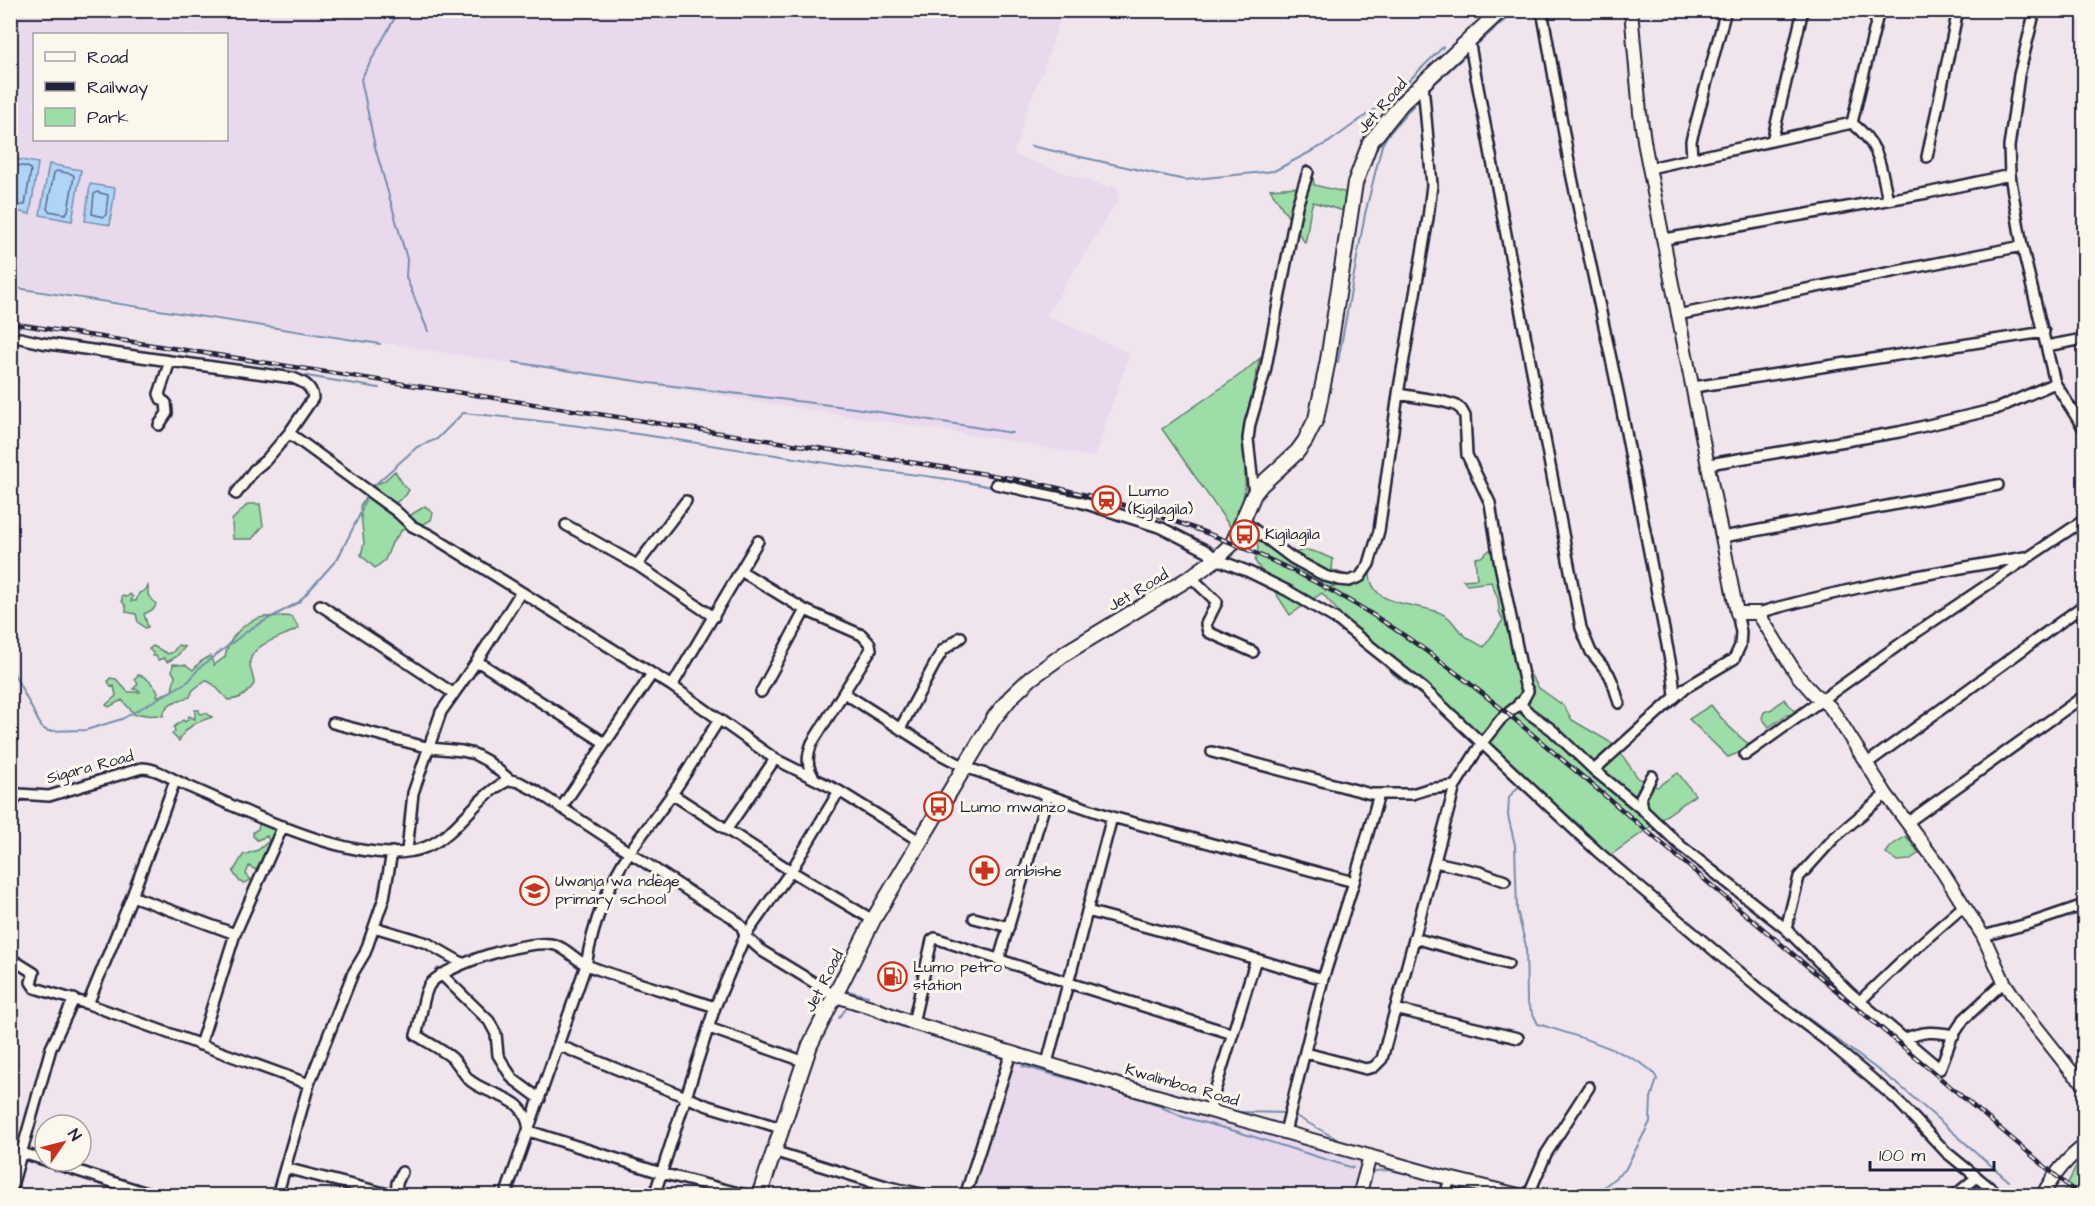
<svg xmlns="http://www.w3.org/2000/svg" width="2095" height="1206" viewBox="0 0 2095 1206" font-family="'Architects Daughter',sans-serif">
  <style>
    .built { fill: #e8d9ec; fill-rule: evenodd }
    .green { fill: #9ddda7; stroke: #608071; stroke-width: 1.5 }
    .water { fill: #aed5f8; stroke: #768dac; stroke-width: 1.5 }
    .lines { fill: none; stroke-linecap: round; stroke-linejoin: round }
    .shore { stroke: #5a6a87; stroke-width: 1.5 }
    .stream { stroke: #768dac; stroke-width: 2 }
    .minor-casing { stroke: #22223b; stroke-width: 14 }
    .tertiary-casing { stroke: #22223b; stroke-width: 16 }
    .secondary-casing { stroke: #22223b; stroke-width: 18 }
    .minor { stroke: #fbf7ec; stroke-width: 9 }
    .tertiary { stroke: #fbf7ec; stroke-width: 12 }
    .secondary { stroke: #fbf7ec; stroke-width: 14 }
    .rail-casing { stroke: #22223b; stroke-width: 4.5 }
    .rail { stroke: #fbf7ec; stroke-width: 2; stroke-dasharray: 7; stroke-linecap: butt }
    .labels { text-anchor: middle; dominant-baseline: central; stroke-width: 6; stroke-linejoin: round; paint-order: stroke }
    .street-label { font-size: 16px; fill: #22223b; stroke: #fbf7ec }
    .poi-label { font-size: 16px; fill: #22223b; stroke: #fbf7ec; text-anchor: start }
  </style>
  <rect width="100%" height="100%" fill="#f0e5ec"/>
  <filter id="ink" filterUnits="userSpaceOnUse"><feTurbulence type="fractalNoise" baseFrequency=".0167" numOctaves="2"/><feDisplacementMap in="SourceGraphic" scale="12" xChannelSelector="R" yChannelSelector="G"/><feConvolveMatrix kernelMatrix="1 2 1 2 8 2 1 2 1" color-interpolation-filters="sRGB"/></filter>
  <g filter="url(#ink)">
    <path class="built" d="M10 11H1063L1043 70 1026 111 1014 155 1108 188 1112 185 1117 188 1119 192V198L1046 316 1130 353 1094 457 1010 441 11 285ZM34 34H226V140H34Z
      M1013 1058 1363 1160 1352 1195 973 1196Z"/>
    <path class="green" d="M1313 177 1314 185 1348 193 1344 211 1313 202C1308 215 1309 229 1305 243L1270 189 1297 187Z
      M1260 358 1251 397 1245 454V487L1242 505 1231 528 1162 429 1244 372Z
      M395 471 404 486 409 490 406 495 393 505 406 518 425 506 433 513 431 520 422 525 402 530 392 543 385 560 375 568 361 555 364 543 360 506 373 485 384 481Z
      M248 504H260L263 526 252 539H233L232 520Z
      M1264 534 1281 542 1293 554C1306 545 1320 554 1333 559L1332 570 1347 575 1325 591 1365 574H1370C1372 612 1426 600 1449 618 1453 622 1457 628 1461 632 1467 639 1477 643 1484 647L1503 620 1499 611 1498 599 1491 582 1467 585 1463 580 1477 579 1475 558 1481 557 1492 548 1501 593 1526 668 1539 688 1564 706 1572 720 1615 745 1638 778 1657 787 1678 773 1695 795 1601 862 1435 706 1393 674 1322 593 1290 615 1255 561 1258 550 1257 539Z
      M148 586V595L156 604 154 609 144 614 148 627 145 628 138 622 136 614 126 612V607L122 601V596L127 597 130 594 133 597 131 601H136L139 593 144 591Z
      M284 616 292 617 299 628C285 637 254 642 250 661 249 669 254 677 254 684 246 695 241 699 228 700L214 685 206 680 193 690 190 697C178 701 166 701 163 716 156 714 148 717 142 714L135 715 122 700 109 707 106 705 116 696 114 686 111 687 108 681 110 678 116 679 128 692H140L139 690 133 689 138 684 135 679 138 675C147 676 153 685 158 692L157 696H159L172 691 175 676 172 671 173 664 186 665 193 670 200 662 210 656 214 665 225 657C228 638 245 620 264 617 271 616 277 617 284 616Z
      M178 645 185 647 176 657 167 662 164 658 158 660 156 656H153V653L149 649 153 646 168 654 173 652Z
      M1784 699 1797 714 1786 715 1769 727 1762 718 1764 712 1772 709Z
      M1711 705C1721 719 1737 735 1751 746L1748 749 1728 757 1689 719Z
      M195 710H199L200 714 206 713 212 717C197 722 186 726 179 741L172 734 175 732 174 727 183 720 185 722 188 719 189 716 195 719Z
      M260 821 273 822 279 831 265 878 257 875 256 870 249 866 246 874 251 880 244 883 240 882 233 872 243 855 258 850 269 841 267 836 257 840 253 836V832L258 829Z
      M1906 836 1919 853 1909 860 1897 861 1886 853 1891 846Z
      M2080 1159 2084 1162V1195H2062Z"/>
    <path class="water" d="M11 158 38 163 30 214 11 210Z
      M49 164 81 170 72 221 40 215Z
      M90 184 115 188 110 225 85 221Z"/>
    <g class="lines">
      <path class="shore" d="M10 164 28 167 31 170 25 205H10
        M57 171 72 174 74 176 68 211 65 214 49 211 47 209 54 173Z
        M97 192 108 195 106 215 103 217 92 214 94 194Z"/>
      <path class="stream" d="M399 10 361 79 375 147 407 259 406 277 428 331
        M1481 15 1485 10
        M1473 48 1516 10
        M1426 92 1466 55
        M1031 146 1185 180 1274 171 1329 142 1393 96 1443 47
        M10 287 380 344
        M10 334 20 335
        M34 337 94 346
        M513 362 649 383 854 408 1012 433
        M1338 362 1365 214 1382 145 1387 136 1418 100
        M295 374 379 388
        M369 490 417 447 437 439 463 413C587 424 710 445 833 464 888 473 941 475 995 488
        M10 666 42 728 48 731 86 730 122 719 189 681 199 668 250 629 299 602 338 558 360 514 367 495
        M1522 783 1509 797 1508 816 1515 845 1517 910 1526 946 1527 1002 1538 1024C1563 1032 1649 1056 1657 1079L1651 1098 1650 1122 1625 1170 1600 1190 1598 1196
        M1539 791 1576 822 1603 850
        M1746 972 1901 1087 2009 1181
        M818 980 832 986
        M844 990 868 996
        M839 1018 848 1006 895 1024 1005 1059
        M810 1030 823 1000
        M1022 1066 1122 1093 1153 1103 1183 1117 1235 1131 1353 1168
        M1235 1112 1286 1113
        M1292 1114 1344 1143
        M1370 1175 1375 1171 1389 1170 1416 1175
        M1450 1187 1492 1196
        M1534 1194 1539 1196"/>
      <defs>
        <path id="minor" d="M1542 10 1571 173 1619 396 1673 676 1675 696
          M2035 10 2019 75 2009 147 2010 175 2022 246 2055 383 2084 429
          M1469 40 1581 628 1591 652 1609 674 1613 683 1619 703
          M1852 123 1879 10
          M1852 123C1881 146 1880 165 1888 200
          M1772 141 1803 10
          M1927 157 1958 10
          M1692 159 1691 141 1726 10
          M1650 168 1852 123
          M1665 239 1927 193 2010 175
          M1677 315 2022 246
          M20 338 42 343 170 361
          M2046 346 2084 339
          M1694 387 2044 332
          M159 425 167 413 166 403 161 399 159 394 170 361 293 378C303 382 312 386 313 398L289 433 266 460 254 470 236 494
          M289 433 396 511 412 526 430 535 672 686 775 759 839 791 921 842
          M1709 464 1899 432 1975 414 1996 409 2055 383
          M996 484 1080 502 1162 528 1207 551 1216 559 1247 571 1288 591 1336 619 1424 689 1598 852 1769 997 1827 1041 1896 1099 1946 1152 2000 1196
          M1254 494 1248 439 1250 424 1265 372 1297 206 1308 172
          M1243 521 1292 558 1325 576 1339 580 1349 581 1360 577 1369 564 1379 531 1398 394 1428 218 1432 185 1423 84
          M566 525 637 565 714 617
          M1723 537 1998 485
          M637 565 686 501
          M741 571 805 610 862 635 870 644 871 649 812 743C807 756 806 767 815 779
          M1191 577 1217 602 1206 624 1208 632 1253 652
          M320 605 453 693
          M1758 613C1845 588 1935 572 2025 557
          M477 661 605 743
          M672 686 758 541
          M761 692 805 610
          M844 693 940 754 965 767 1112 817 1354 882
          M1519 703 1530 714 1551 729 1594 770 1643 810 1682 847 1786 929 1849 992 1940 1069 1952 1037 1964 1019 2004 982
          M333 723 430 748 462 751 474 754 487 761 510 780 519 782 536 791 699 898 732 917 742 927 745 936 762 951 836 996
          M900 729 938 658 943 650 961 637
          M1212 752 1371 794H1412L1428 789 1455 786
          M1745 755 1914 634 2084 520
          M1866 764 2084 605
          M1594 770 1685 688 1734 659 1740 646 1741 632 1737 613
          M10 789 19 794 49 796 142 768C158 768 176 782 192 788 248 812 367 872 426 847 459 834 476 794 510 780
          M672 794 791 871 873 920
          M10 806 19 794
          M561 808 652 674
          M1643 810 1641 797 1652 776
          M1908 822 2084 696
          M727 829 775 759
          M407 851 413 793 441 712 477 661 521 592
          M1435 862 1480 872 1505 881
          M132 896 235 934
          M1087 911 1169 933 1323 979
          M974 918 1009 927
          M374 927 427 943 462 963
          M1786 929 1799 877 1834 838 1886 794
          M1983 936 2031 923 2084 905
          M1414 938 1508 964
          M10 958 34 973 31 982 35 988 88 1004 309 1084
          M999 959 1047 797
          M441 974 489 1021 496 1034 498 1055 507 1070 513 1079 540 1099
          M1860 1001 1910 953 1965 905
          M88 1004 132 896 175 781
          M715 1007C673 993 630 982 589 966 577 962 567 948 555 945 530 938 448 964 431 983 423 991 421 1022 416 1035 427 1042 441 1049 451 1057 460 1064 464 1077 472 1082 496 1099 526 1095 529 1131L661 1173 750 1196
          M1395 1009 1518 1038
          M913 1023 932 940 935 938 1069 983 1233 1034
          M709 1028 800 1060 805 1059
          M1904 1039C1922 1031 1935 1031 1954 1035
          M200 1045 235 934 283 826
          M558 1045 708 1106 781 1128
          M1306 1053 1366 1069 1374 1067 1382 1059 1455 786 1481 744 1501 719 1522 702 1528 691 1525 685 1499 560 1490 503 1467 455 1465 416 1461 409 1455 405 1441 401 1398 394
          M1047 1063 1112 817
          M1209 1110 1256 959
          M1285 1132 1323 979 1354 882 1379 794
          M773 1151 889 1187 931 1196
          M22 1153 45 1160
          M47 1161 156 1196
          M285 1168 396 1196
          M10 1193 51 1048 74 999
          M277 1196 309 1084 353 973 365 953 384 898 392 852
          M396 1196 397 1183 402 1172
          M505 1196 586 965C593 924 607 885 631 850 644 831 659 813 672 794 689 770 703 744 719 720
          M654 1196 715 1007 745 936 791 871 839 791
          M965 1196 1011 1053
          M1445 1196 1450 1178
          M1528 1196 1546 1154 1589 1087
          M1954 1196 1977 1177"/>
        <path id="tertiary" d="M1631 10 1640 113 1645 147 1737 613H1758L1797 675 1813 693 1830 707 1841 723 1886 794 1939 866 1983 936 2004 982 2022 1009 2071 1071 2084 1083
          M836 996 871 1007 913 1023 1108 1082 1436 1175 1523 1196
          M1359 1196 1370 1156
          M2042 1196C2053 1176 2066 1159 2084 1146"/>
        <path id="secondary" d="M759 1196 810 1045 873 920 994 718 1011 697 1031 678 1067 652 1191 577 1216 559 1233 543 1254 494 1262 484 1297 452 1305 441 1316 419 1328 360 1355 183 1370 143 1402 103 1501 10"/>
      </defs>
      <use href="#minor" class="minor-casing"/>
      <use href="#tertiary" class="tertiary-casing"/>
      <use href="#secondary" class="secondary-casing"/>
      <use href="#minor" class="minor"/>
      <use href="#tertiary" class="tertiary"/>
      <use href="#secondary" class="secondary"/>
      <defs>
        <path id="rail" d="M10 323 954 469C993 475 1032 481 1070 491 1172 515 1270 554 1360 607 1412 638 1460 675 1507 713L2080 1196"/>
      </defs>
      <use href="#rail" class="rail-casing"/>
      <use href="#rail" class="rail"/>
    </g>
  </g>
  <defs>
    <symbol id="station-ring" viewBox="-11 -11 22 22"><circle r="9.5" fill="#fbf7ec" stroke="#c8321e" stroke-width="1.5"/><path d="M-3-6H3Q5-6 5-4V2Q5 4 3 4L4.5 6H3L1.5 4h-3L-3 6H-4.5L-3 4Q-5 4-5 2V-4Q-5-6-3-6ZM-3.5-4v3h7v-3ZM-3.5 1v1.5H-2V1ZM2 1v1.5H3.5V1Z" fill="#c8321e"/></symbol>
    <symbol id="bus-ring" viewBox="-11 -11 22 22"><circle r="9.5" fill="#fbf7ec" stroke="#c8321e" stroke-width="1.5"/><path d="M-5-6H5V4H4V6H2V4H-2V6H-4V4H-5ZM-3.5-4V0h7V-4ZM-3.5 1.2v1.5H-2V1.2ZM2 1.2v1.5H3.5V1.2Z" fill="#c8321e"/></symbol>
    <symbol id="pharmacy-ring" viewBox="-11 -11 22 22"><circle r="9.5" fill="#fbf7ec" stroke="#c8321e" stroke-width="1.5"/><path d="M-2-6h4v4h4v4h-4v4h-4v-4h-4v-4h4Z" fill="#c8321e"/></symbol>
    <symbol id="school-ring" viewBox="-11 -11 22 22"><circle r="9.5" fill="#fbf7ec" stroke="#c8321e" stroke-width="1.5"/><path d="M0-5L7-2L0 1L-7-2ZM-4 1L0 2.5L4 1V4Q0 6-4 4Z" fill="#c8321e"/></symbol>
    <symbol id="fuel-ring" viewBox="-11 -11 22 22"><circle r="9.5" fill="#fbf7ec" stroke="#c8321e" stroke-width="1.5"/><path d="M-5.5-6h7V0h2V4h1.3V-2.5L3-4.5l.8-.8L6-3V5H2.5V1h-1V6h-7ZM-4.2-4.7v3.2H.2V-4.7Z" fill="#c8321e"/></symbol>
  </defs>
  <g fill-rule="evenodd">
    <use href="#station-ring" x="1090" y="484" width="33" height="33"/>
    <use href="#bus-ring" x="1228" y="518" width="33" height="33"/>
    <use href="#bus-ring" x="922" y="790" width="33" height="33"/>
    <use href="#pharmacy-ring" x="968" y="854" width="33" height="33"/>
    <use href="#school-ring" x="518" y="874" width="33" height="33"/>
    <use href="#fuel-ring" x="876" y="960" width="33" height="33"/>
  </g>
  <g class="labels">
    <g class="street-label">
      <text transform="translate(1382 106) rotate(-49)">Jet Road</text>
      <text transform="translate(1138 590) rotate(-31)">Jet Road</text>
      <text transform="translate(90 767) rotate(-15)">Sigara Road</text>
      <text transform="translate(824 981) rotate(-63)">Jet Road</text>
      <text transform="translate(1182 1085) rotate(16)">Kwalimboa Road</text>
    </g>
    <g class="poi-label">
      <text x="1128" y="491">Lumo<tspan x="1128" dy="18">(Kigilagila)</tspan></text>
      <text x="1265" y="534">Kigilagila</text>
      <text x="960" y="807">Lumo mwanzo</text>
      <text x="1005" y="871">ambishe</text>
      <text x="555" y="881">Uwanja wa ndege<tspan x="555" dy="18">primary school</tspan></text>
      <text x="913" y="967">Lumo petro<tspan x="913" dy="18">station</tspan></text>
    </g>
  </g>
  <rect width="2095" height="1206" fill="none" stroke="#fbf7ec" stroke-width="36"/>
  <rect x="18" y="18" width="2059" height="1170" fill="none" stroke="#22223b" stroke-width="2" filter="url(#ink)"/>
  <rect x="33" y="33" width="195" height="108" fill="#fbf7ec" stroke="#a4a2a5" stroke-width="1.5"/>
  <rect x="45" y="52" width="30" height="9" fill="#fbf7ec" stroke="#a4a2a5" stroke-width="1.5"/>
  <text x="87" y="63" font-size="18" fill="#22223b">Road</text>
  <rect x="45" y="82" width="30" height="9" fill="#22223b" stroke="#a4a2a5" stroke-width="1.5"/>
  <text x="87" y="93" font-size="18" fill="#22223b">Railway</text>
  <rect x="45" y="108" width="30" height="18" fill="#9ddda7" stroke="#a4a2a5" stroke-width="1.5"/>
  <text x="87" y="123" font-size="18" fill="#22223b">Park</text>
  <g transform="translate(63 1143) rotate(55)"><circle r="28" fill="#fbf7ec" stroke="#a4a2a5" stroke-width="1.5"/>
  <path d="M0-4.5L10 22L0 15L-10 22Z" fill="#c8321e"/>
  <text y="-9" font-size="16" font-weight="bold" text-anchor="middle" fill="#22223b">N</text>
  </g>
  <path d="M1870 1161v9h124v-9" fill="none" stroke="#22223b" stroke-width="3"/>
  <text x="1879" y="1161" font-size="18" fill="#22223b" stroke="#fbf7ec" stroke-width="4.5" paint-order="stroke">100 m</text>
</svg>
